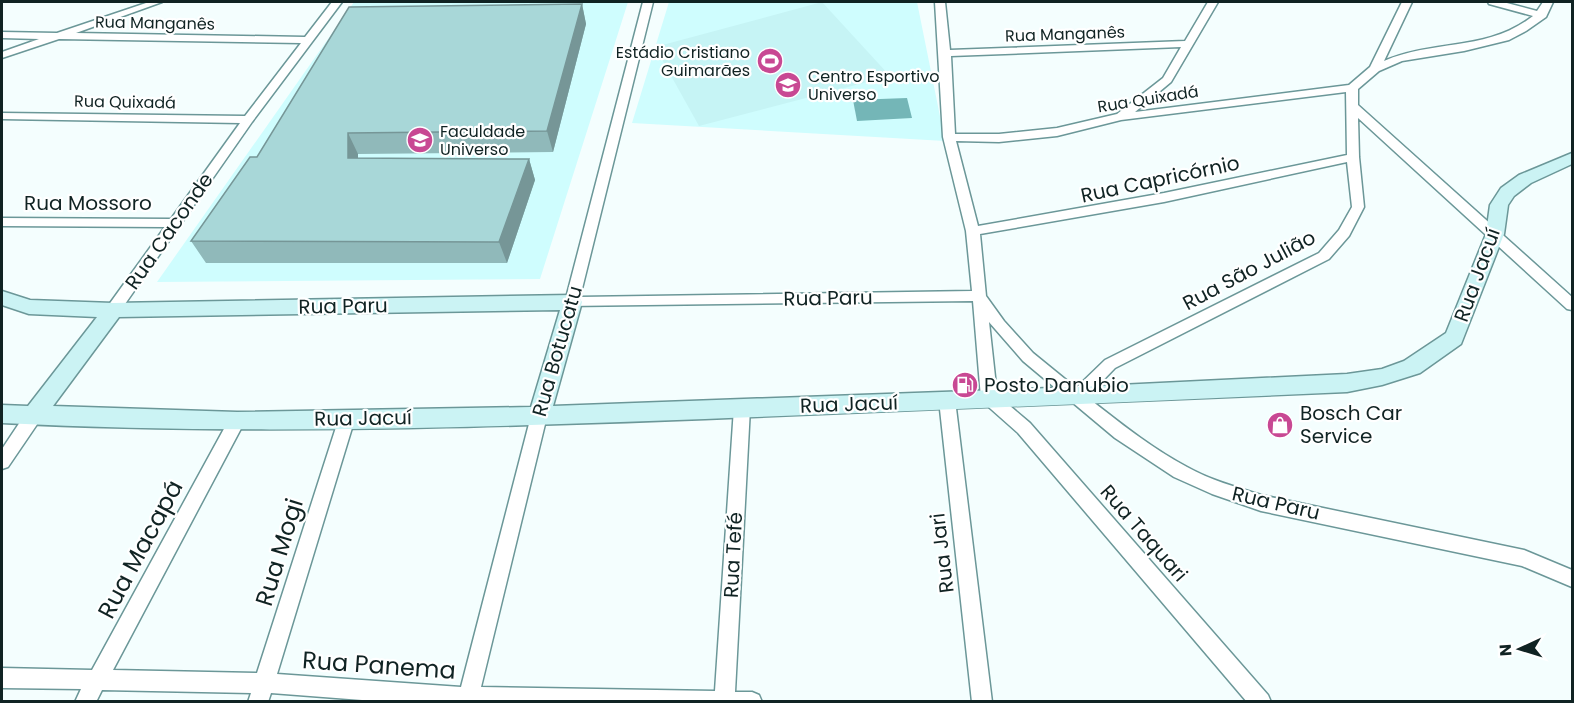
<svg xmlns="http://www.w3.org/2000/svg" width="1574" height="703" viewBox="0 0 1574 703" font-family="Poppins,sans-serif">
  <style>
    .built { fill: #cffdfe }
    .green { fill: #c6f4f5 }
    .water { fill: #74b6b7 }
    .lines { fill: none; stroke-linecap: round; stroke-linejoin: round }
    .street-casing { stroke: #6b9798; stroke-width: 3 }
    .secondary-casing { stroke: #6b9798; stroke-width: 3 }
    .street { fill: #fff; fill-rule: evenodd }
    .secondary { fill: #cbf3f4; fill-rule: evenodd }
    .wall { fill: #90b9ba }
    .shaded-wall { fill: #769697 }
    .building { fill: #a8d7d8; stroke: #769697; stroke-width: 1.5 }
    .labels { text-anchor: middle; dominant-baseline: central; stroke-width: 4.5; stroke-linejoin: round; paint-order: stroke }
    .far-street-label { font-size: 16px; fill: #102323; stroke: #fff }
    .far-poi-label { font-size: 16px; fill: #102323; stroke: #fff; text-anchor: start }
    .street-label { font-size: 20px; fill: #102323; stroke: #fff }
    .poi-label { font-size: 20px; fill: #102323; stroke: #fff; text-anchor: start }
    .near-street-label { font-size: 24px; fill: #102323; stroke: #fff }
  </style>
  <rect width="100%" height="100%" fill="#f4fefe"/>
  <path class="built" d="M354 2H628L540 279 157 282Z
    M669 2H917L945 141 632 123Z"/>
  <path class="green" d="M822 2 890 76 699 126 655 47Z"/>
  <path class="water" d="M907 98 912 118 857 121 853 100Z"/>
  <g class="lines">
    <defs>
      <path id="street" d="M149 2H162L76 33 305 37 332 2H342L252 122 118 314H108L106 310 108 306 165 227 2 226V218L171 219 240 123 2 119V113L245 116 301 43 59 39 2 58V52L39 39 2 38V32L57 33Z
        M643 2H653L580 297 972 291 966 231 943 137 935 2H945L950 50 1185 41 1208 2H1218L1171 82 1135 112 1349 85 1370 67 1402 2H1412L1384 61C1435 39 1487 52 1533 16L1489 4 1488 2H1503L1537 11 1543 2H1553L1546 17 1526 31 1509 40 1464 51 1402 61 1379 71 1358 89V105L1572 297V310L1567 309 1358 118 1359 157 1364 207 1349 236 1329 259 1115 368 1087 397C1119 422 1151 448 1187 467 1210 480 1236 487 1261 495L1524 550 1572 570V587L1522 566 1261 511 1212 494 1174 477 1115 438 1023 361 989 322 997 395 1030 423 1268 695 1271 702H1247L1018 433 983 402 981 398 973 301 567 306 565 302ZM1181 47 1163 78 1117 114 1057 128 999 134H955L951 56ZM1346 92 1347 155 1164 193 978 226 956 141 999 142 1057 136 1121 120ZM1347 162 1352 207 1339 230 1319 253 1105 360 1076 388 1033 353 1004 321 986 296 980 234 1164 202Z
        M947 394 953 396 955 400 992 702H972L939 400 941 396Z
        M742 402 748 403 750 408 735 692H752L759 695 762 702H388L271 693 268 702H248L251 693 102 690 96 702H75L81 689 2 688V668L92 670 231 416 237 414 243 416 245 421 113 670 257 673 339 418 341 413 347 411 353 413 355 418 277 674 461 687 531 416 533 411 539 410 545 411 547 416 481 687 715 691 734 408 736 403Z
        M34 409 40 410 42 415 40 420 8 467 2 469V449L28 410Z"/>
      <path id="secondary" d="M1572 153V164L1531 183 1514 196 1508 205 1504 234 1461 344 1420 373 1382 385 1347 392C1133 402 919 411 705 419 471 428 236 435 2 423V405L28 406 97 317 29 314 2 305V291L30 300 113 303 572 295 579 297 582 302 553 406 1078 387 1347 374 1382 369 1404 361 1446 333 1486 234 1490 205 1501 188 1519 175ZM560 310 531 407 237 412 53 406 119 317Z"/>
    </defs>
    <use href="#street" class="street-casing"/>
    <use href="#secondary" class="secondary-casing"/>
    <use href="#street" class="street"/>
    <use href="#secondary" class="secondary"/>
  </g>
  <path class="wall" d="M582 4 586 24 553 152 358 154V158L529 159 535 180 507 263H206L191 241 257 157Z"/>
  <path class="shaded-wall" d="M582 4 586 24 553 152 547 131Z
    M348 133 358 154V179L348 158Z
    M529 159 535 180 507 263 499 242Z"/>
  <path class="building" d="M582 4 547 131 348 133V158L529 159 499 242 191 241 250 157H257L349 7Z"/>
  <defs>
    <symbol id="stadium-disc" viewBox="-11 -11 22 22"><circle r="9.5" fill="#c84893" stroke="#fff"/><path d="M0-5a6.5 5 0 1 0 0 10a6.5 5 0 1 0 0-10ZM-3.5-1.8h7v3.6h-7Z" fill="#fff"/></symbol>
    <symbol id="university-disc" viewBox="-11 -11 22 22"><circle r="9.5" fill="#c84893" stroke="#fff"/><path d="M0-5L7-2L0 1L-7-2ZM-4 1L0 2.5L4 1V4Q0 6-4 4Z" fill="#fff"/></symbol>
    <symbol id="fuel-disc" viewBox="-11 -11 22 22"><circle r="9.5" fill="#c84893" stroke="#fff"/><path d="M-5.5-6h7V0h2V4h1.3V-2.5L3-4.5l.8-.8L6-3V5H2.5V1h-1V6h-7ZM-4.2-4.7v3.2H.2V-4.7Z" fill="#fff"/></symbol>
    <symbol id="shop-disc" viewBox="-11 -11 22 22"><circle r="9.5" fill="#c84893" stroke="#fff"/><path d="M-5-2.5h2.3a2.7 3.5 0 0 1 5.4 0H5L5.5 6h-11ZM-1.5-2.5h3a1.5 2.3 0 0 0-3 0Z" fill="#fff"/></symbol>
  </defs>
  <g fill-rule="evenodd">
    <use href="#stadium-disc" x="755" y="46" width="30" height="30"/>
    <use href="#university-disc" x="773" y="70" width="30" height="30"/>
    <use href="#university-disc" x="405" y="125" width="30" height="30"/>
    <use href="#fuel-disc" x="950" y="370" width="30" height="30"/>
    <use href="#shop-disc" x="1265" y="410" width="30" height="30"/>
  </g>
  <g class="labels">
    <g class="far-street-label">
      <text transform="translate(155 23) rotate(1)">Rua Manganês</text>
      <text transform="translate(1065 34) rotate(-2)">Rua Manganês</text>
      <text transform="translate(1148 99) rotate(-9)">Rua Quixadá</text>
      <text transform="translate(125 102) rotate(1)">Rua Quixadá</text>
    </g>
    <g class="far-poi-label">
      <text x="750" y="52" text-anchor="end">Estádio Cristiano<tspan x="750" dy="18">Guimarães</tspan></text>
      <text x="808" y="76">Centro Esportivo<tspan x="808" dy="18">Universo</tspan></text>
      <text x="440" y="131">Faculdade<tspan x="440" dy="18">Universo</tspan></text>
    </g>
    <g class="street-label">
      <text transform="translate(1160 179) rotate(-12)">Rua Capricórnio</text>
      <text x="88" y="203">Rua Mossoro</text>
      <text transform="translate(169 231) rotate(-55)">Rua Caconde</text>
      <text transform="translate(1249 270) rotate(-28)">Rua São Julião</text>
      <text transform="translate(1477 275) rotate(-70)">Rua Jacuí</text>
      <text transform="translate(828 298) rotate(-1)">Rua Paru</text>
      <text transform="translate(343 306) rotate(-1)">Rua Paru</text>
      <text transform="translate(557 351) rotate(-74)">Rua Botucatu</text>
      <text transform="translate(849 404) rotate(-2)">Rua Jacuí</text>
      <text transform="translate(363 418) rotate(-1)">Rua Jacuí</text>
      <text transform="translate(1276 503) rotate(13)">Rua Paru</text>
      <text transform="translate(1144 533) rotate(49)">Rua Taquari</text>
      <text transform="translate(942 553) rotate(-97)">Rua Jari</text>
      <text transform="translate(733 555) rotate(-87)">Rua Tefé</text>
    </g>
    <g class="poi-label">
      <text x="984" y="385">Posto Danubio</text>
      <text x="1300" y="413">Bosch Car<tspan x="1300" dy="23">Service</tspan></text>
    </g>
    <g class="near-street-label">
      <text transform="translate(140 549) rotate(-62)">Rua Macapá</text>
      <text transform="translate(279 552) rotate(-73)">Rua Mogi</text>
      <text transform="translate(379 665) rotate(4)">Rua Panema</text>
    </g>
  </g>
  <rect width="1574" height="703" fill="none" stroke="#102323" stroke-width="6"/>
  <g transform="translate(1520 649) rotate(266)" stroke="#ffffff" stroke-width="4.5" paint-order="stroke">
  <path d="M0-4.5L10 22L0 15L-10 22Z" fill="#102323"/>
  <text y="-9" font-size="16" font-weight="bold" text-anchor="middle" fill="#102323">N</text>
  </g>
</svg>
